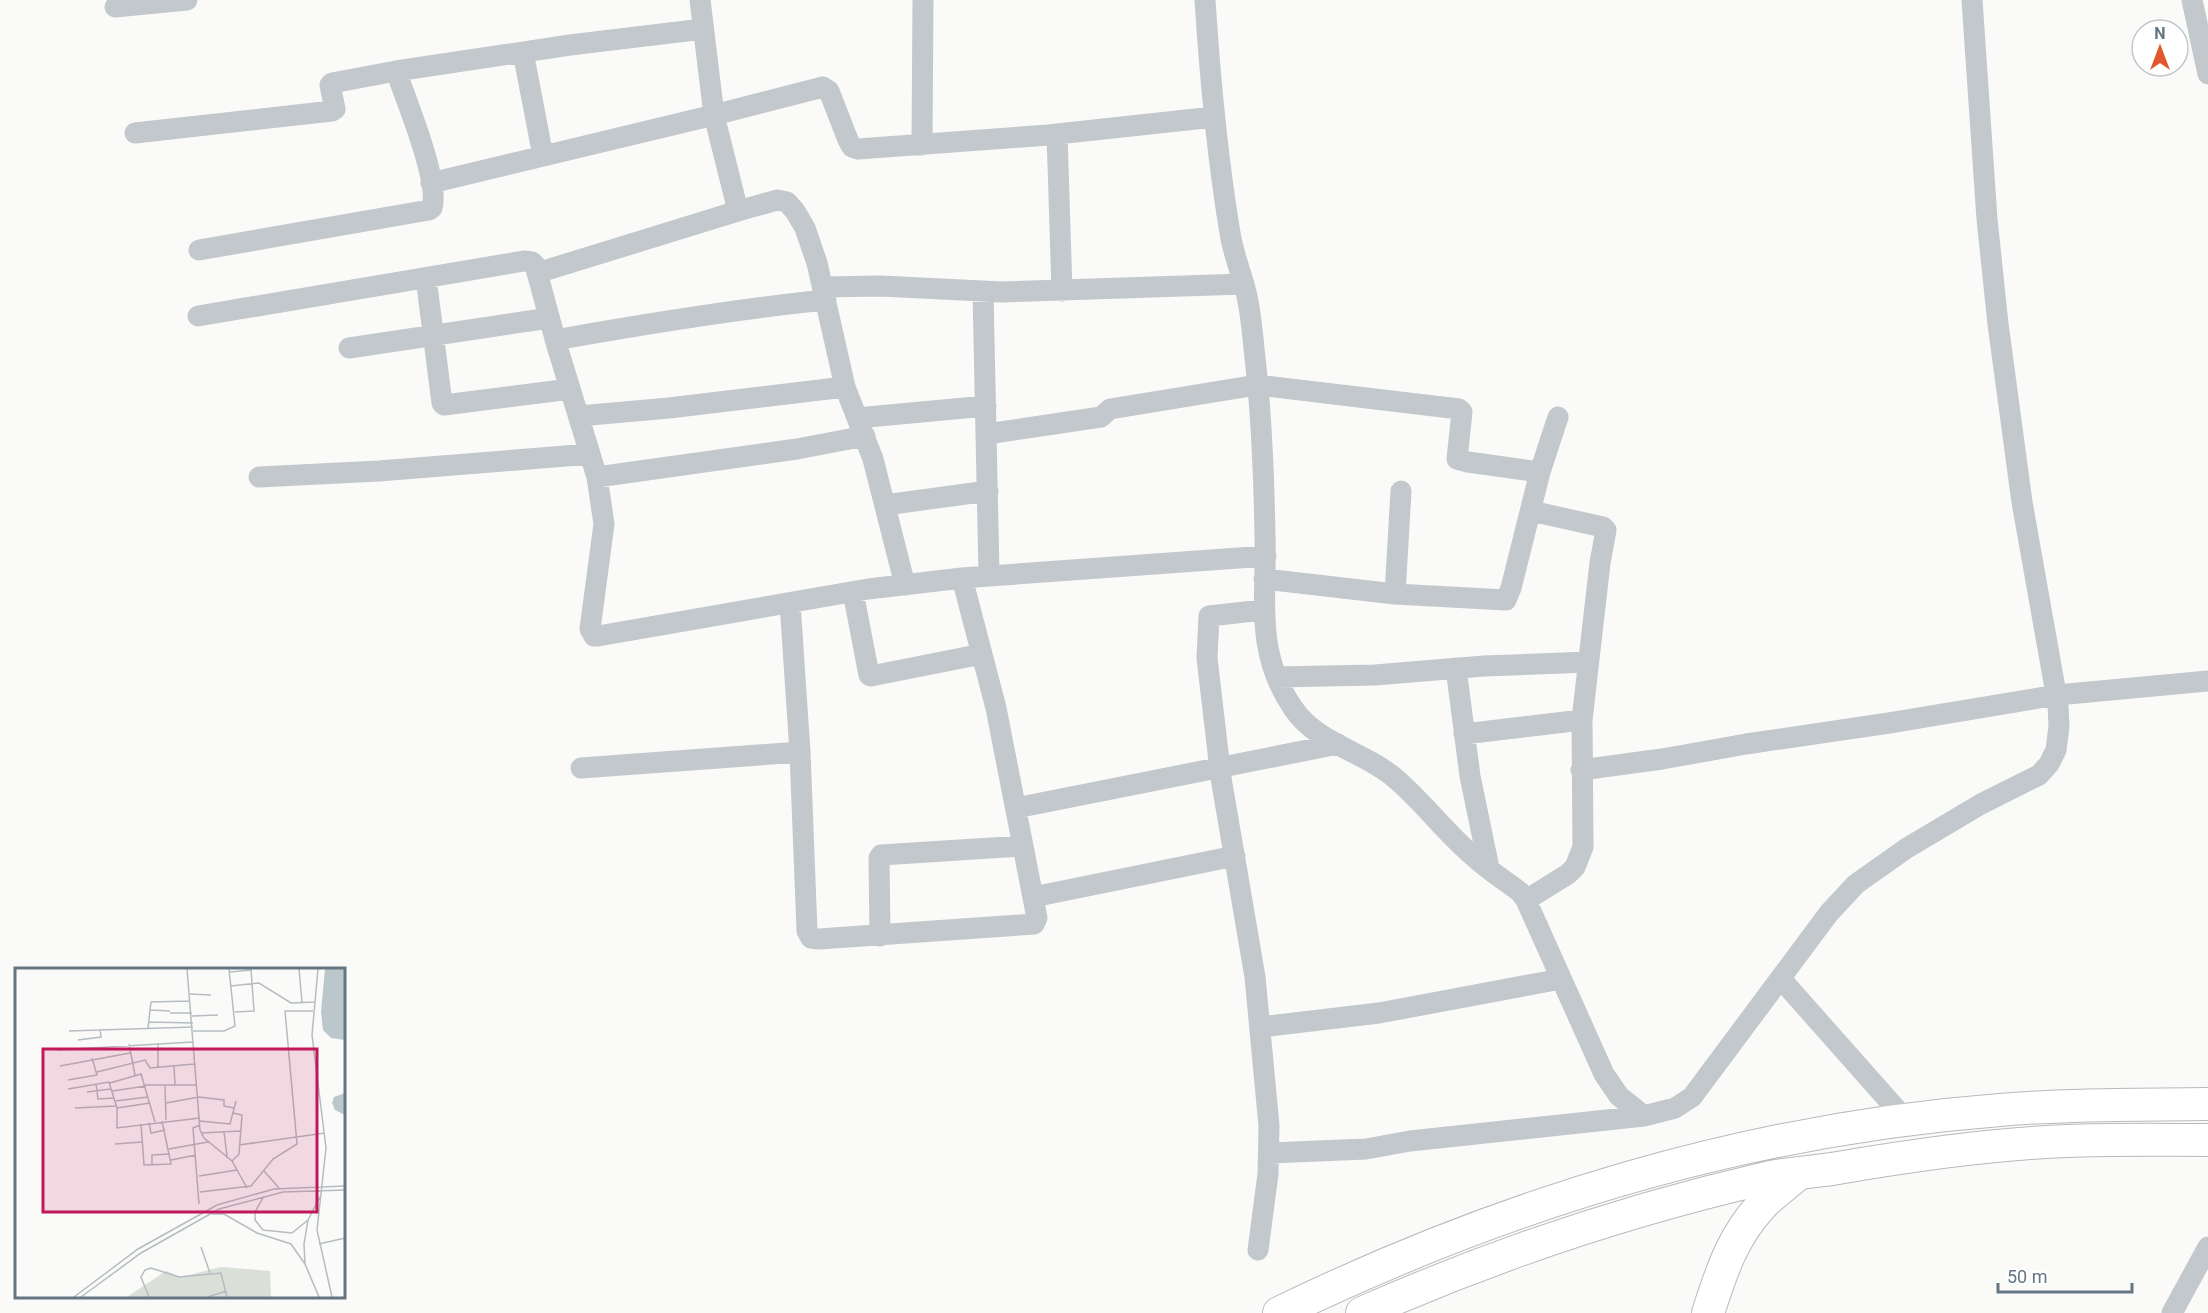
<svg xmlns="http://www.w3.org/2000/svg" width="2208" height="1313" viewBox="0 0 2208 1313" font-family="Roboto,sans-serif">
  <style>
    .lines { fill: none; stroke-linecap: round; stroke-linejoin: round }
    .primary-casing { stroke: #b5babe; stroke-width: 34 }
    .street { stroke: #c3c8cc; stroke-width: 21 }
    .primary { stroke: #fff; stroke-width: 32 }
    .inset-road { fill: none; stroke: #b5bdc2; stroke-width: 1.5 }
    .view { fill: #c2185b; fill-opacity: 0.15; stroke: #c2185b; stroke-width: 3 }
    .inset-edge { fill: none; stroke: #657683; stroke-width: 3 }
  </style>
  <rect width="100%" height="100%" fill="#fafaf8"/>
  <g class="lines">
    <defs>
      <path id="primary" d="M1279 1313C1505 1203 1749 1129 2000 1110 2069 1104 2139 1105 2208 1104
        M1362 1313C1493 1255 1627 1210 1766 1178 1788 1173 1815 1172 1838 1168 1914 1155 1990 1144 2067 1141 2114 1139 2161 1140 2208 1140
        M1708 1313C1721 1273 1732 1237 1762 1205 1772 1194 1786 1185 1797 1175"/>
    </defs>
    <use href="#primary" class="primary-casing"/>
    <path class="street" d="M700 0 714 115 738 211
      M1205 0C1210 78 1217 155 1230 233 1233 253 1241 272 1246 292 1252 316 1253 343 1256 367 1262 423 1264 479 1265 535 1267 598 1254 651 1293 708 1317 744 1364 751 1396 779 1423 802 1445 832 1472 855 1487 869 1504 880 1520 892L1526 900 1604 1074 1619 1096 1644 1116
      M2192 0 2208 74
      M115 7 187 0
      M523 52 543 156
      M135 133 332 111 335 109 330 85 332 83 396 71 570 45 703 29
      M1057 134 1062 291
      M922 145 923 0
      M431 183 714 115 823 87 829 91 848 140 852 147 858 149 1048 135 1214 117
      M199 250 429 210 432 208C440 181 406 100 396 71
      M537 273 738 211 777 200 787 202 795 211 805 228 817 263 845 387 873 459 905 585
      M426 278 442 403 444 405 570 389
      M823 287 881 286 1002 292 1244 284
      M983 292 989 574
      M198 316 524 261 532 262 535 265 557 346 597 477 604 524 590 629 594 636H598L868 589 962 578 1266 556
      M555 340C645 324 735 309 826 300
      M349 348 549 318
      M579 416 669 408 845 387
      M857 418 986 406
      M987 434 1101 417 1110 409 1257 385 1459 409 1462 412 1457 459 1468 462 1540 472
      M259 477 379 471 590 454
      M597 477 797 449 865 436
      M885 505 988 491
      M1264 579 1395 594 1506 600 1511 588 1540 472 1558 417
      M853 592 869 675 871 676 982 654
      M1395 594 1401 491
      M790 603 800 752 807 931 811 938 819 939 1034 924 1037 918 996 708 962 578
      M1456 668 1470 776 1489 868
      M1277 677 1375 675 1484 666 1588 662
      M1464 734 1582 720
      M581 768 800 752
      M1581 770 1662 759 1746 744 1889 723 2057 695 2208 681
      M1016 808 1338 744
      M1033 897 1235 856
      M1526 900 1568 874 1575 867 1583 847 1582 720 1600 563 1606 530 1603 527 1531 511
      M880 936 879 858 881 855 1023 846
      M1781 979 1906 1120
      M1260 1027 1379 1013 1561 979
      M1269 1153 1366 1149 1410 1141 1644 1116 1675 1108 1692 1097 1829 913 1856 884 1907 848 1981 804 2039 775 2049 764 2056 750 2059 726 2058 705 2022 502 1998 324 1987 219 1972 0
      M1258 1250 1268 1174 1269 1126 1255 977 1221 778 1207 658 1209 616 1263 610
      M2172 1313 2208 1247"/>
    <use href="#primary" class="primary"/>
  </g>
  <g transform="translate(15 968)">
    <rect width="330" height="330" fill="#fafaf8"/>
    <path d="M206 299 255 303 256 329H112L151 303 166 309Z" fill="#dadfd7"/>
    <path d="M310 1H330V72L316 70 308 62 306 44ZM330 125V147L320 142 317 135 319 129Z" fill="#bbc7cb"/>
    <path class="inset-road" d="M172 1 185 162 189 170 217 193 232 220M284 1 287 34M303 1 297 67 311 180 302 262 317 329M215 4 236 2M216 18 244 15 276 35 300 34M175 26 196 27M135 42 155 43M220 44 239 43 236 1M155 45H177M177 48 203 47M134 54 178 55M133 60 136 34 175 33M54 63 178 59M178 63H209L220 58 214 1M63 72 86 69 85 61M114 76 120 107M43 82 178 74M45 98 115 85M159 98 160 117M143 99V75M82 104 130 92 135 100 179 96M53 112 82 107 77 90M95 115 126 106 140 154M81 116 83 131 99 130M130 117H182M150 118 151 152M53 121 94 114 102 140V160L185 150M97 123 131 118M72 124 96 121M100 133 133 129M151 135 184 129 209 132V138L219 140M60 140 101 138M102 140 135 135M185 153 215 156 221 133M134 155 136 165 150 162M126 156 129 197 156 196 147 153M209 164 212 188M186 165 225 163M100 176 127 174M224 177 310 165M154 181 193 174M156 192 181 187M217 193 224 186 227 147 218 145M137 197V187L155 186M249 203 264 220M184 208 222 202M185 224 236 218 258 191 282 176 270 43H298M249 228 240 244V252L248 262 277 265 293 252M184 236 178 160 185 157M197 246H209L242 265 276 276 290 296M304 276 330 270M186 279 195 305M59 329 123 281 202 237 259 221 330 218M66 329 126 285 204 241 268 224 330 222M134 329 126 309 130 302 136 300 164 309 206 305 212 329M193 329 211 323M304 329 290 296 289 276 293 252 306 227"/>
    <path class="view" d="M28 81H302V244H28Z"/>
    <rect width="330" height="330" class="inset-edge"/>
  </g>
  <g transform="translate(2160 48)"><circle r="28" fill="#ffffff" stroke="#c1c8cd" stroke-width="1.5"/>
  <path d="M0-4.5L10 22L0 15L-10 22Z" fill="#e4572e"/>
  <text y="-9" font-size="16" font-weight="bold" text-anchor="middle" fill="#657683">N</text>
  </g>
  <path d="M1998 1283v9h134v-9" fill="none" stroke="#657683" stroke-width="3"/>
  <text x="2007" y="1283" font-size="18" fill="#657683" stroke="#ffffff" stroke-width="4.5" paint-order="stroke">50 m</text>
</svg>
